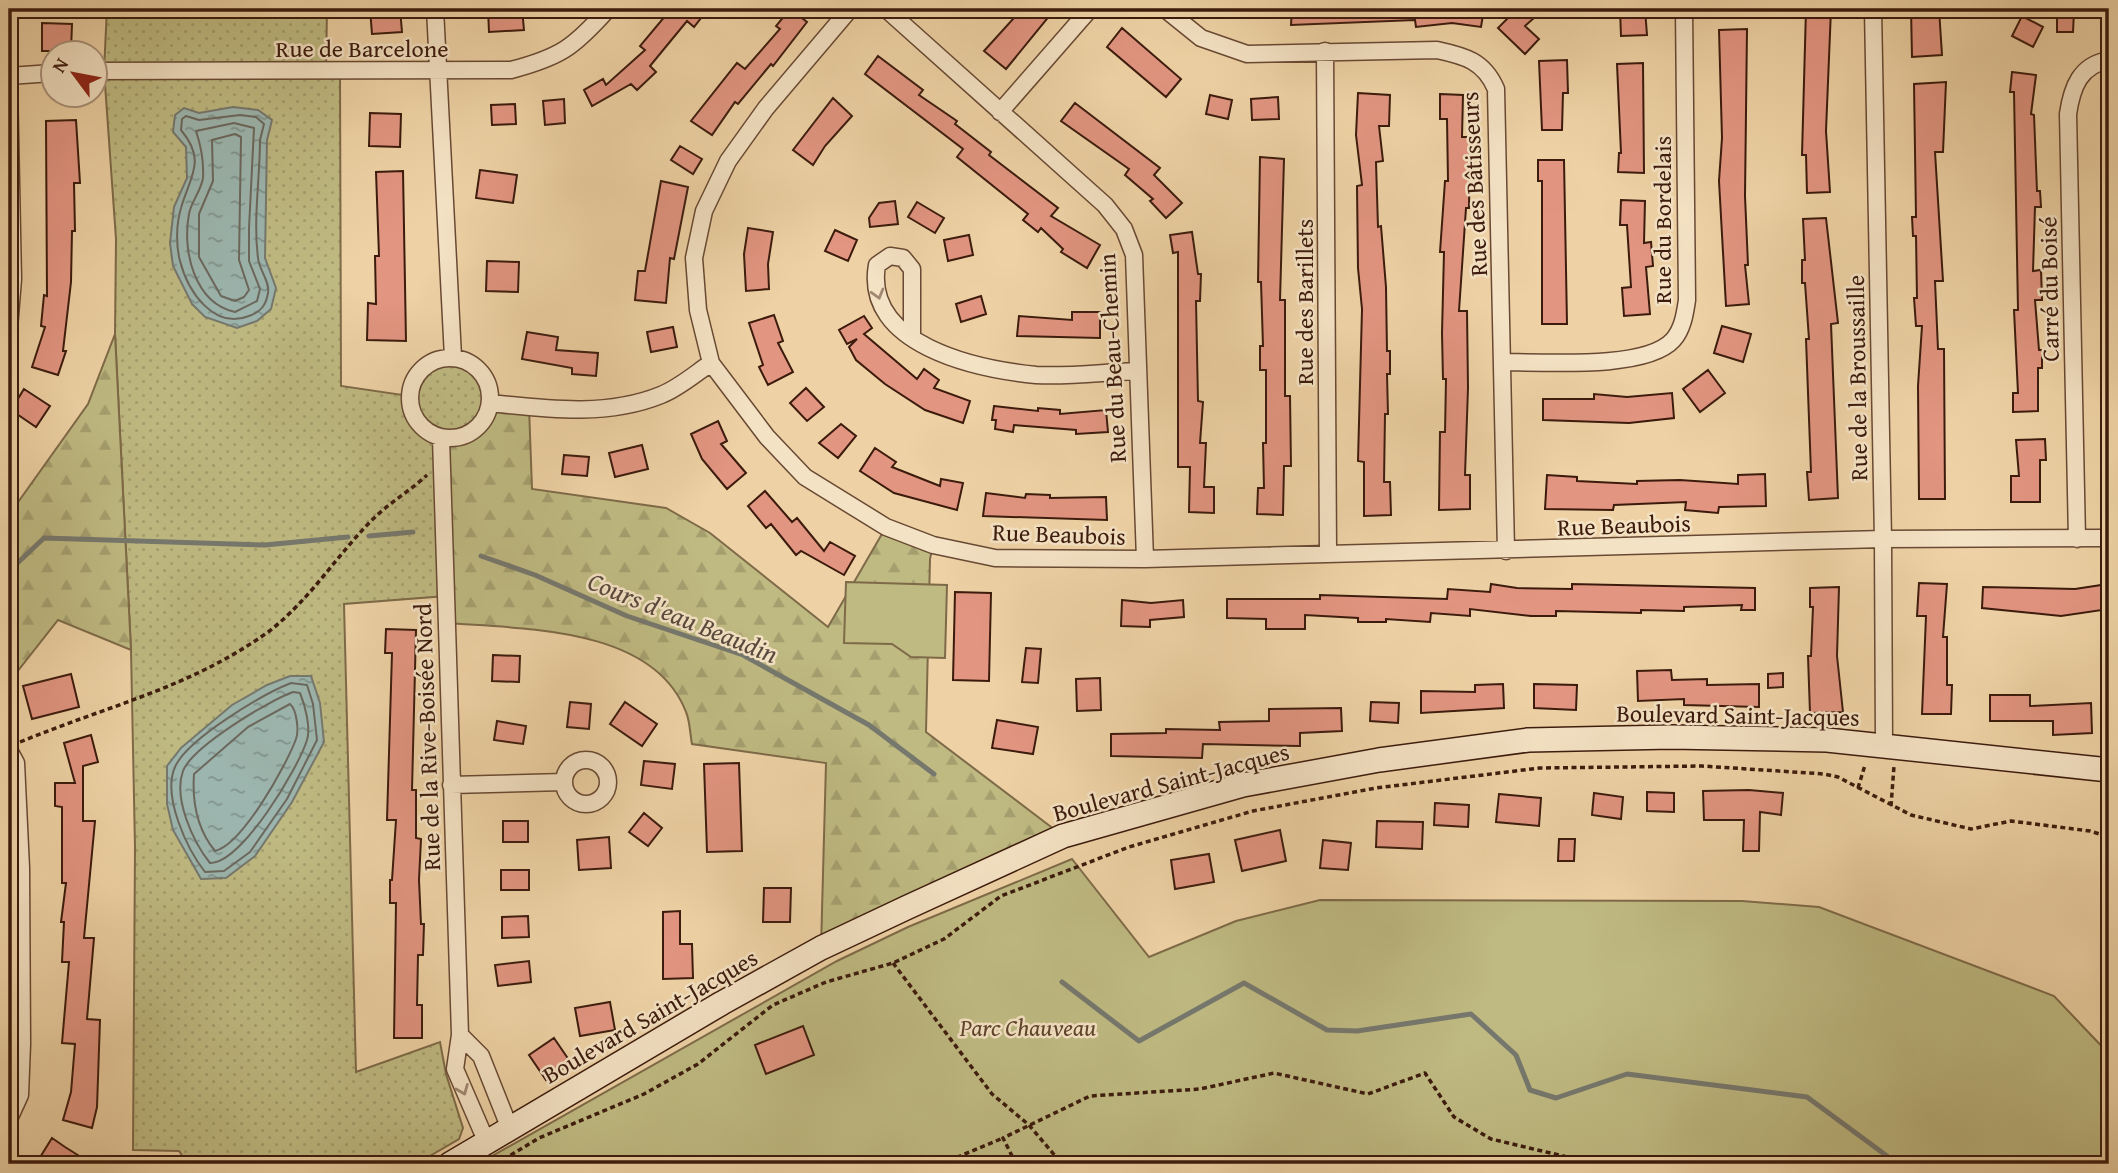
<svg xmlns="http://www.w3.org/2000/svg" width="2118" height="1173" viewBox="0 0 2118 1173" font-family="'Gentium Book Plus',serif">
  <style>
    .grass { fill: url(#grass-dots); stroke: #7e6a48; stroke-width: 2 }
    .forest { fill: url(#forest-firs); stroke: #7e6a48; stroke-width: 2 }
    .park { fill: #bfba82; stroke: #7e6a48; stroke-width: 2 }
    .water { fill: url(#water-ripples); stroke: #76786e; stroke-width: 2 }
    .lines { fill: none; stroke-linecap: round; stroke-linejoin: round }
    .shore { stroke: #6c685e; stroke-width: 2 }
    .stream { stroke: #76786e; stroke-width: 5 }
    .building { fill: #e29581; stroke: #3c1b0d; stroke-width: 2 }
    .street-casing { stroke: #684933; stroke-width: 19 }
    .secondary-casing { stroke: #3c1b0d; stroke-width: 26 }
    .path { stroke: #3c1b0d; stroke-width: 3.5; stroke-dasharray: 5 3.5; stroke-linecap: butt }
    .street { stroke: #f4e2c4; stroke-width: 16 }
    .secondary { stroke: #f4e2c4; stroke-width: 23 }
    .oneway { stroke: #a18872 }
    .labels { text-anchor: middle; dominant-baseline: central; stroke-width: 5; stroke-linejoin: round; paint-order: stroke }
    .street-label { font-size: 24px; fill: #3c1b0d; stroke: #f4e2c4 }
    .park-label { font-size: 24px; font-style: italic; fill: #5d432a; stroke: #f4e2c4 }
    .water-label { font-size: 26px; font-style: italic; fill: #594a3e; stroke: #f4e2c4 }
  </style>
  <defs>
    <pattern id="grass-dots" width="8" height="8" patternUnits="userSpaceOnUse" patternTransform="scale(1.75)"><rect width="8" height="8" fill="#bfba82"/><path d="M2 2h.1M6 6h.1" fill="none" stroke="#a59f6f" stroke-width="1.8" stroke-linecap="round"/></pattern>
    <pattern id="forest-firs" width="22" height="20" patternUnits="userSpaceOnUse" patternTransform="scale(1.75)"><rect width="22" height="20" fill="#bfba82"/><path d="M5 1l3.5 6h-7zM16 11l3.5 6h-7z" fill="#a59f6f"/></pattern>
    <pattern id="water-ripples" width="26" height="14" patternUnits="userSpaceOnUse" patternTransform="scale(1.75)"><rect width="26" height="14" fill="#9cb6af"/><path d="M2 4q2-2 4 0t4 0M15 11q2-2 4 0t4 0" fill="none" stroke="#80938d"/></pattern>
  </defs>
  <rect width="100%" height="100%" fill="#eed2a5"/>
  <filter id="stains"><feTurbulence type="fractalNoise" baseFrequency=".00286" numOctaves="4"/><feColorMatrix values="0 0 0 0 .2 0 0 0 0 .09 0 0 0 0 .02 0 0 0 .5 -.17"/></filter>
  <radialGradient id="worn" r=".72"><stop offset=".6" stop-color="#630" stop-opacity="0"/><stop offset="1" stop-color="#630" stop-opacity=".3"/></radialGradient>
  <path class="grass" d="M107 9H327L326 72H340L341 386 409 396C412 388 415 377 420 371 426 364 435 360 444 359 497 350 512 437 442 438L446 596 344 604 356 1072 440 1042 446 1074 463 1128 459 1139 416 1164H188L179 1151 133 1150 135 847 131 650 115 334 116 239 104 70Z"/>
  <path class="forest" d="M115 334 131 650 58 620 9 682V509L16 505 88 404Z
    M490 403 529 407 532 489 666 508 710 533 828 627 886 527 933 545 930 559 926 732 1063 836 821 948 826 763 692 744C690 734 690 721 686 712 653 626 522 629 446 623L441 438C469 438 478 427 490 403Z"/>
  <path class="park" d="M846 582 947 585 945 658 911 657 892 644 844 643Z
    M1072 859 1149 957 1236 921 1320 900 1742 901 1819 907 2054 996 2109 1054V1164H478L837 961 908 927Z"/>
  <path class="water" d="M233 107 258 110 272 120 267 140 265 258 276 288 271 309 257 321 237 328 205 317 192 304 173 266 170 243 174 207 187 178 186 147 173 132 175 115 184 108 199 113Z
    M290 676H311L320 703 324 742 292 802 255 856 226 878 201 879 173 830 167 804V766L181 748 232 705 267 685Z"/>
  <g class="lines">
    <path class="shore" d="M240 115 256 117 264 124 260 140C260 178 253 219 258 258 259 270 270 281 268 293 266 305 261 312 249 316 214 330 188 292 180 261 176 246 176 224 181 208 190 176 207 161 181 130L182 119 186 116 199 120Z
      M234 123 254 128 249 228V261L260 289 257 301 235 312C194 303 182 250 189 214 191 202 201 191 203 178 204 161 201 146 196 131Z
      M235 134 241 137 239 260 249 290 244 297 235 301 221 296 199 257V214L213 181 212 140Z
      M291 683 307 685 313 704 317 740 287 799 250 852 224 871 205 872C187 849 162 796 175 767 187 739 263 694 291 683Z
      M293 692 300 693C305 705 311 728 307 740 298 769 241 864 210 863 193 842 173 798 183 771 192 747 268 701 293 692Z
      M290 704C297 710 299 731 296 739 286 766 242 845 215 851 197 829 192 802 194 774L248 727Z"/>
    <path class="stream" d="M369 536 413 532
      M481 556 535 575 627 616 743 655 869 725 934 774
      M9 571 44 538 265 545 348 537
      M1062 982 1139 1041 1244 983 1327 1030 1357 1031 1471 1014 1516 1055 1530 1090 1556 1098 1627 1074 1807 1097 1887 1156 1889 1164"/>
  </g>
  <path class="building" d="M370 9H400L402 32 372 34Z
    M488 9H522L524 30 489 32Z
    M671 9H708L694 27 687 21 650 66 656 72 637 90 631 84 592 106 584 90 603 79 606 85 645 50 640 46Z
    M790 9 807 22 773 66 771 64 738 104 735 102 712 135 691 121 737 63 745 69 780 29 776 26Z
    M1022 9H1055L1006 69 984 51Z
    M1292 9H1484L1481 27 1452 23 1416 27 1415 20 1291 25Z
    M1517 9H1526L1535 17 1525 26 1539 39 1525 54 1498 28Z
    M1620 9H1645L1647 35 1621 36Z
    M1806 9H1831L1826 131 1830 192 1807 193 1806 155H1802Z
    M1911 9H1939L1942 55 1912 57Z
    M2057 11H2074L2073 32H2057Z
    M2022 16 2043 27 2033 47 2012 36Z
    M42 23 72 24 71 51H42Z
    M1122 28 1181 79 1166 97 1107 47Z
    M1747 29 1745 196 1748 265H1745L1749 304 1726 306 1719 181 1722 138 1719 30Z
    M878 56 923 90 919 95 957 121 955 124 991 152 989 155 1058 208 1051 216 1100 245 1087 268 1061 252 1063 249 1041 228 1038 232 1023 220 1028 214 957 157 963 149 865 74Z
    M1567 60 1568 93H1563L1562 130H1542L1539 61Z
    M1643 63 1644 173 1618 172 1619 153H1621L1617 64Z
    M2012 72 2036 75 2031 114 2034 115 2037 191H2040L2041 207H2035L2033 271 2041 270 2042 300H2035L2039 350H2042V368H2038V411L2013 412V393H2018L2014 310H2018L2014 92H2010Z
    M1946 82 1943 152H1935L1943 281H1935L1938 349H1944L1945 499H1919L1918 386 1922 326H1916L1914 298H1917L1916 236H1913L1912 217H1916L1914 84Z
    M1358 93 1390 95 1389 126H1379L1383 161 1376 162 1378 227 1381 226 1386 287 1387 351H1390V374H1387L1388 414H1385L1384 482H1390L1391 515 1364 516V462L1358 461 1362 309 1358 268 1357 186 1362 185 1356 135Z
    M1440 94 1463 95 1462 137H1470L1469 208H1466L1459 311H1467L1468 388 1465 475H1470V509L1439 510 1440 432H1445L1446 379H1443L1442 333 1444 252H1440L1445 181H1448L1447 119H1440Z
    M1210 95 1232 100 1228 119 1206 114Z
    M1278 97 1279 119 1252 120 1251 99Z
    M833 98 852 116 825 146 813 165 793 150Z
    M564 99 565 123 545 125 543 101Z
    M1075 103 1160 168 1154 175 1182 203 1166 218 1150 201 1153 199 1125 175 1129 169 1061 121Z
    M515 104 516 124 492 125 491 105Z
    M370 113 401 114 400 147 369 146Z
    M76 120 80 183H74L75 231H72L71 282 63 351H66L58 375 32 367 45 327 41 326 44 295 47 296 46 121Z
    M680 146 702 159 693 174 671 160Z
    M1260 157 1284 159 1280 300H1285V396H1290L1291 466H1284L1283 515 1257 514 1258 488H1264L1263 443H1266V370H1260V346H1263L1261 282H1258Z
    M1538 160H1564L1567 324H1542V181H1538Z
    M480 170 517 175 513 203 476 198Z
    M403 171 406 341 367 340 368 303 376 304 375 256H379L376 172Z
    M661 181 688 187 674 259 670 258 666 303 635 300 638 271H645Z
    M1621 200 1645 201 1644 243 1651 242 1653 266 1646 267 1650 314 1624 316 1622 288 1631 287 1627 225H1620Z
    M895 201 898 224 870 227 869 218 879 203Z
    M917 202 944 218 935 233 908 217Z
    M1826 218 1838 323 1831 324 1838 498 1809 500 1807 472H1811L1806 339H1809L1805 283H1802V260H1805L1803 219Z
    M748 228 773 232 768 264 769 289 746 291 744 254Z
    M835 230 857 240 848 261 825 251Z
    M1192 232 1198 274H1201L1200 301H1196L1198 401 1203 402 1200 443H1206L1204 487H1214V513L1189 512 1190 467H1178V252L1173 253 1170 235Z
    M969 235 973 255 948 261 944 240Z
    M487 261 519 262 518 292 486 291Z
    M981 296 986 314 961 322 956 304Z
    M1072 312H1100V338L1017 336 1019 316 1072 320Z
    M774 315 783 341 778 343 793 372 768 385 759 367 763 365 749 323Z
    M864 316 872 328 864 334 917 379 924 369 939 380 934 388 970 401 963 423 925 410 885 384 856 360 849 347 857 339 847 344 839 330Z
    M1722 326 1751 334 1743 362 1714 353Z
    M673 327 677 347 651 352 647 332Z
    M527 332 558 337 556 350 598 353 596 376 572 374V368L522 359Z
    M1708 370 1725 393 1700 412 1683 389Z
    M806 388 824 407 807 421 790 403Z
    M24 389 50 406 36 427 11 410Z
    M1672 393 1674 418 1629 423 1543 420V399H1594V394L1627 397Z
    M994 406 1038 411V408L1060 410V414L1106 410 1108 432 1076 434V430L1014 425 1013 432 995 429 996 420H992Z
    M718 421 727 441 721 444 746 473 727 489 702 459 691 434Z
    M841 424 856 436 838 458 819 443Z
    M2045 439 2046 460H2040V502H2011V476H2019L2016 440Z
    M642 445 648 469 615 477 609 453Z
    M875 448 896 462 892 467 940 486 941 479 963 483 957 510 894 493 860 471Z
    M564 455 589 457 587 476 562 474Z
    M1765 474 1766 506 1719 507 1718 513 1685 510 1686 502 1614 505 1613 510 1545 509 1547 475 1577 477V481L1637 484V481L1680 480 1738 484V475Z
    M765 491 792 522 797 518 824 551 830 542 855 556 844 575 801 551 796 555 771 524 766 528 748 506Z
    M986 493 1025 498 1026 494 1050 495V498L1106 497 1107 520 983 516Z
    M1919 583 1947 584 1943 637H1947V685H1952L1951 714H1922L1926 616H1917Z
    M1491 584 1517 588 1572 589V584L1755 588V610H1741L1742 605 1684 607V611L1641 610V613L1556 611V616H1531L1470 609V616L1431 613 1430 622 1386 619V622H1358V618L1305 615V629H1266V619L1227 618V599H1320V595L1447 599 1448 589 1490 592Z
    M2108 584 2109 609 2061 616 1982 608 1983 587 2075 589Z
    M1839 587 1837 656 1843 712 1810 713 1808 656H1811L1813 607H1810V588Z
    M955 592 991 593 989 681 953 680Z
    M1122 600 1151 603 1183 600 1184 617 1150 620V627L1121 626Z
    M386 629 416 630 412 790H416V838L421 839 419 880 421 924H424L423 955H418L417 1005H422V1038H394L396 903H390V880H392L396 820H387L392 653H385Z
    M1026 648 1041 649 1038 683 1022 682Z
    M493 655 520 656 519 682 492 681Z
    M1671 670 1672 680 1707 679V685L1759 684V707L1684 705V699L1638 701 1637 671Z
    M1783 673V687L1768 688V674Z
    M71 674 79 707 32 719 23 686Z
    M1100 678 1101 710 1077 711 1076 679Z
    M1503 684 1504 708 1421 713V691L1475 692V685Z
    M1534 684 1577 685 1576 710 1534 708Z
    M1990 695H2030V706L2091 703 2092 733 2053 735V721H1990Z
    M570 702 591 704 589 729 567 727Z
    M625 702 657 724 642 746 610 724Z
    M1371 702 1399 703 1398 723 1370 721Z
    M1341 708 1342 731 1300 733V746L1203 744 1202 758 1111 756V734L1166 733V729L1220 730 1219 722 1269 721V709Z
    M997 720 1038 727 1033 754 992 748Z
    M497 721 526 726 523 744 494 740Z
    M91 735 98 762 83 766V821H95L84 938H94L87 1019 100 1020 97 1107 92 1128 63 1120 71 1092 75 1044 62 1043 69 962H62L64 922H61L66 883H62V807L55 806V783H75L64 743Z
    M644 761 675 764 672 789 641 785Z
    M739 763 742 851 707 852 704 764Z
    M1749 790 1783 793 1781 815 1760 812 1759 851H1743L1744 820H1704L1703 791Z
    M1647 792 1674 793V812L1647 811Z
    M1594 793 1623 797 1621 819 1592 815Z
    M1499 794 1541 798 1539 826 1496 822Z
    M1435 803 1469 805 1468 827 1434 825Z
    M644 813 662 828 648 846 629 832Z
    M503 821H528V842H503Z
    M1377 821 1423 822 1422 849 1376 847Z
    M1280 830 1286 861 1242 871 1235 840Z
    M609 837 611 868 579 870 577 840Z
    M1559 839H1575L1574 861H1558Z
    M1323 840 1351 843 1348 870 1320 868Z
    M1209 854 1214 882 1175 889 1171 860Z
    M501 870H529V890H501Z
    M764 888H791L790 922H763Z
    M680 911V944H692L693 978 663 979V912Z
    M528 916 529 937 502 938V917Z
    M529 961 531 982 498 986 495 965Z
    M610 1002 615 1030 580 1036 575 1008Z
    M803 1026 814 1055 766 1074 755 1045Z
    M554 1038 571 1063 546 1080 529 1055Z
    M52 1138 65 1147 92 1164H47L39 1159Z"/>
  <g class="lines">
    <defs>
      <path id="street" d="M435 9 453 357
        M850 9 766 108 728 161 704 211 694 258 698 310 711 363 767 437 805 477 886 527 933 545 995 558 1145 559 1883 539 2109 538
        M886 9 1105 205 1124 229 1134 255 1145 559
        M1165 9 1201 38 1247 54 1437 50C1465 56 1484 61 1496 89L1506 551
        M1873 9 1883 540 1884 746
        M1325 51 1328 553
        M94 71 511 70C561 57 574 47 608 9
        M9 76 52 73
        M9 86 13 279 9 328
        M1000 112 1090 9
        M912 338V269L903 258 890 256 877 265C863 345 976 369 1036 375 1069 377 1105 372 1138 371
        M410 398a40 40 0 1 1 80 0a40 40 0 1 1-80 0Z
        M1504 362C1543 362 1646 370 1673 340 1683 329 1685 313 1687 300L1684 9
        M490 403C547 409 607 417 661 395 679 388 696 373 711 363
        M441 438 460 1035 455 1069 487 1143
        M2077 539 2068 114C2072 87 2080 65 2109 60
        M9 750 16 763 21 868 22 1044 20 1095 9 1119
        M564 782a22 22 0 1 1 44 0a22 22 0 1 1-44 0Z
        M451 785 564 782
        M460 1035 481 1056 510 1129"/>
      <path id="secondary" d="M450 1164 722 1003 821 948 908 907 1063 836 1243 785 1379 760 1528 740 1671 737 1827 740 2109 770"/>
    </defs>
    <use href="#street" class="street-casing"/>
    <use href="#secondary" class="secondary-casing"/>
    <path class="path" d="M20 742C107 706 190 688 268 632 310 600 336 556 373 519 389 503 410 491 427 475
      M1858 788 1865 765
      M1891 806 1894 766
      M893 963 992 1094 1029 1125 1062 1164
      M496 1164 539 1138 644 1094 698 1064 773 1005 826 982 893 963 944 939 1001 896 1129 847 1253 811 1376 788 1540 768 1702 766 1824 774 1838 777 1911 815 1971 829 2011 821 2090 831 2109 837
      M941 1164 1003 1138
      M1016 1164 1003 1138 1090 1096 1200 1089 1274 1073 1368 1094 1425 1073 1454 1117 1491 1139 1597 1164"/>
    <use href="#street" class="street"/>
    <use href="#secondary" class="secondary"/>
  </g>
  <defs><path id="oneway-chevron" d="M-2-3.5L2.5 0L-2 3.5" fill="none" stroke-width="1.6" stroke-linecap="round" stroke-linejoin="round" transform="scale(1.75)"/></defs>
  <g class="oneway">
    <use href="#oneway-chevron" transform="translate(878 294) rotate(74)"/>
    <use href="#oneway-chevron" transform="translate(463 1090) rotate(68)"/>
  </g>
  <g class="labels">
    <g class="street-label">
      <text x="362" y="48">Rue de Barcelone</text>
      <text transform="translate(1474 184) rotate(-93)">Rue des Bâtisseurs</text>
      <text transform="translate(1662 220) rotate(-90)">Rue du Bordelais</text>
      <text transform="translate(2049 289) rotate(-91)">Carré du Boisé</text>
      <text transform="translate(1304 302) rotate(-90)">Rue des Barillets</text>
      <text transform="translate(1112 358) rotate(-93)">Rue du Beau-Chemin</text>
      <text transform="translate(1857 378) rotate(-91)">Rue de la Broussaille</text>
      <text transform="translate(1624 525) rotate(-2)">Rue Beaubois</text>
      <text transform="translate(1059 534) rotate(2)">Rue Beaubois</text>
      <text transform="translate(1738 715) rotate(1)">Boulevard Saint-Jacques</text>
      <text transform="translate(427 737) rotate(-92)">Rue de la Rive-Boisée Nord</text>
      <text transform="translate(1171 782) rotate(-15)">Boulevard Saint-Jacques</text>
      <text transform="translate(650 1016) rotate(-30)">Boulevard Saint-Jacques</text>
    </g>
    <g class="park-label">
      <text x="1028" y="1027">Parc Chauveau</text>
    </g>
    <g class="water-label">
      <text transform="translate(683 617) rotate(22)">Cours d'eau Beaudin</text>
    </g>
  </g>
  <rect width="2118" height="1173" fill="none" stroke="#eed2a5" stroke-width="35"/>
  <rect x="10" y="10" width="2097" height="1152" fill="none" stroke="#3c1b0d" stroke-width="3.5"/>
  <rect x="18" y="18" width="2083" height="1138" fill="none" stroke="#3c1b0d" stroke-width="2"/>
  <g transform="translate(74 74) rotate(302)"><circle r="33" fill="#f4e2c4" stroke="#aa927b" stroke-width="2"/>
  <path d="M0-5L12 26L0 18L-12 26Z" fill="#8f2418"/>
  <text y="-10" font-size="19" font-weight="bold" text-anchor="middle" fill="#3c1b0d">N</text>
  </g>
  <rect width="100%" height="100%" filter="url(#stains)"/>
  <rect width="100%" height="100%" fill="url(#worn)"/>
</svg>
